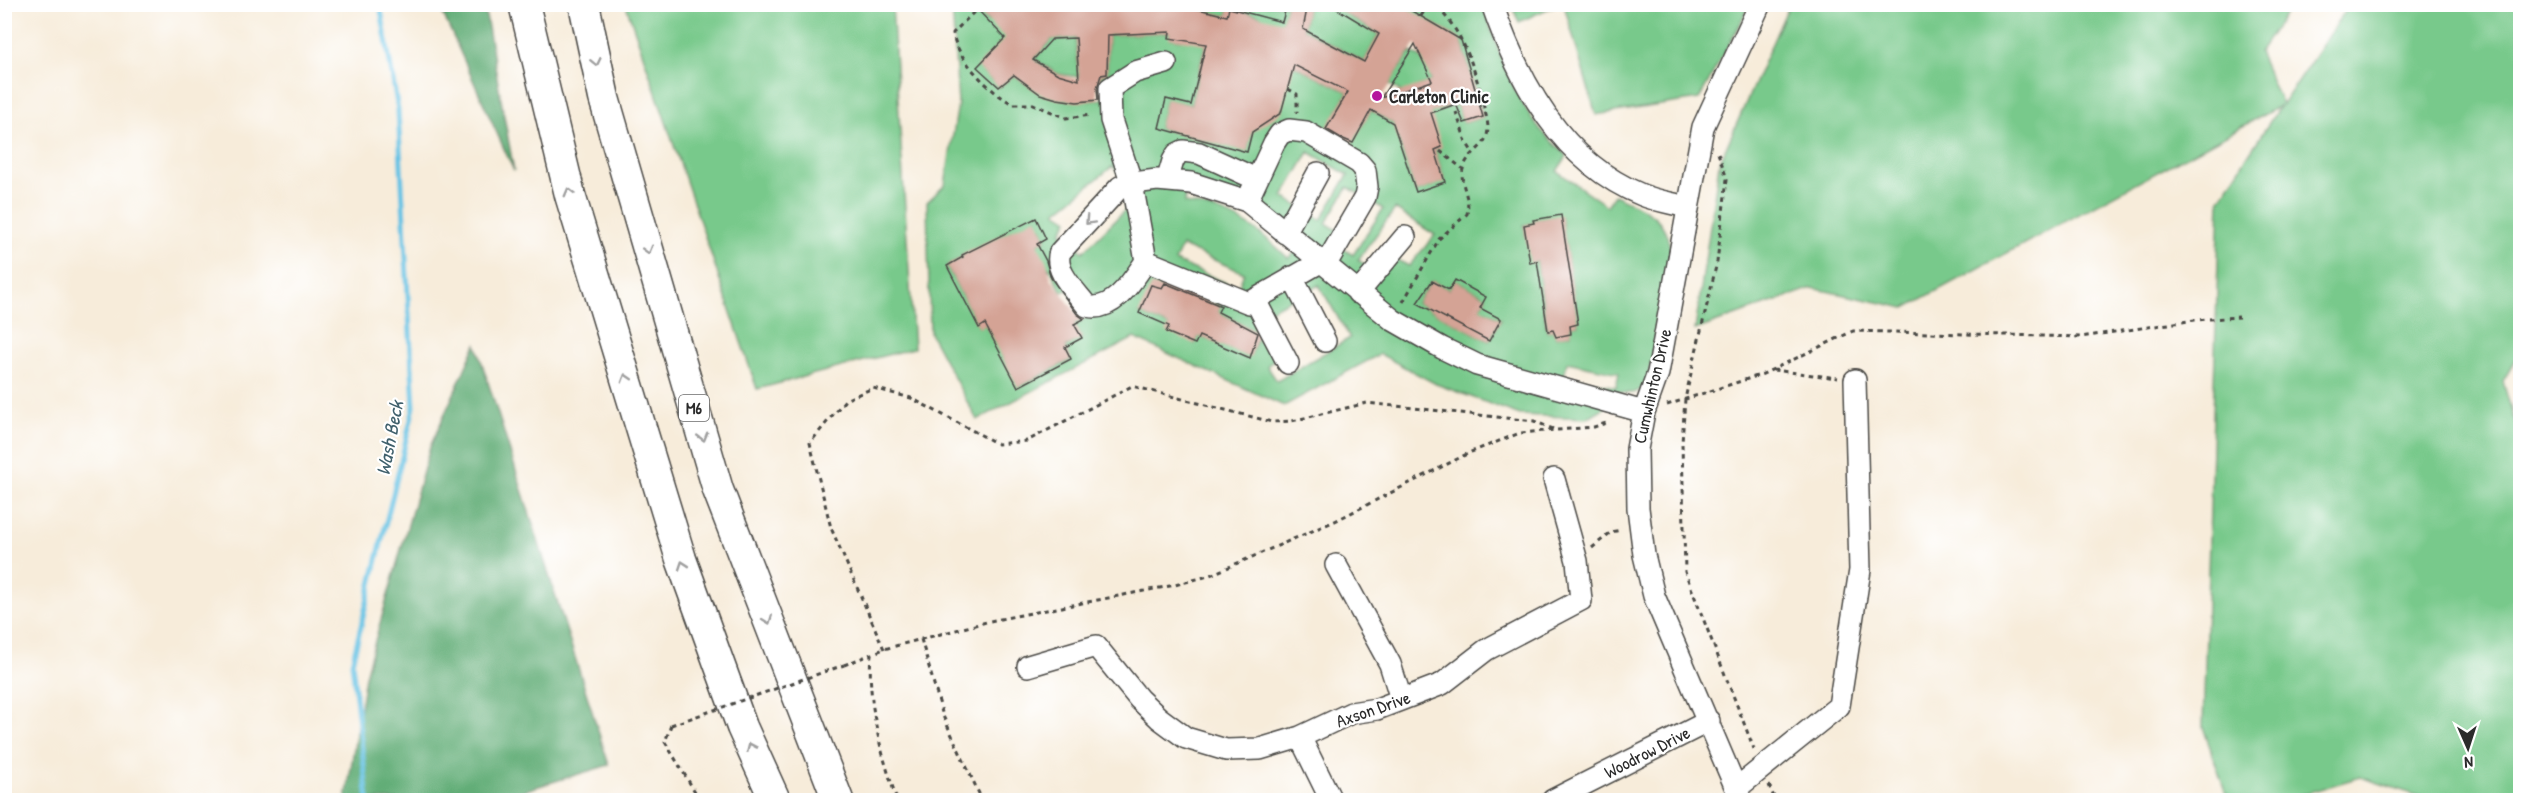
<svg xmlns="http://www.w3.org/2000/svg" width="2525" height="805" viewBox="0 0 2525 805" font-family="'Patrick Hand',sans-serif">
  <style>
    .green { fill: #78c98b; stroke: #527a5b; stroke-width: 1.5; fill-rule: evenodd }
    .forest { fill: #62ad77; stroke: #466c51; stroke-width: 1.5 }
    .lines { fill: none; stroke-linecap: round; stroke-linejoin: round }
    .stream { stroke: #66c3e4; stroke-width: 5 }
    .building { fill: #d4a395; fill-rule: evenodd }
    .minor-casing { stroke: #4a4845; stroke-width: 24 }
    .highway-casing { stroke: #4a4845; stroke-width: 33 }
    .path { stroke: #4a4845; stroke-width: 3; stroke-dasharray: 4.5 4.5; stroke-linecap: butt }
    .minor { stroke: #fff; stroke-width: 21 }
    .highway { stroke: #fff; stroke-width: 30 }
    .path-bridge { stroke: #4a4845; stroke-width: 3; stroke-dasharray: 4.5 4.5; stroke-linecap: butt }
    .oneway { stroke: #a0a0a0 }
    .poi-dot { fill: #b5179e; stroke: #fff; stroke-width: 2 }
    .labels { text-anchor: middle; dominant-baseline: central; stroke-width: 4.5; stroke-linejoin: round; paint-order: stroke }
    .shield { fill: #fff; stroke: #6b6b6b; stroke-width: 1.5 }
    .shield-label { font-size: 16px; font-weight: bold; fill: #2b2b2b }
    .poi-label { font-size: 18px; font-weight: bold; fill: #2b2b2b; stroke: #fff; text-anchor: start }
    .street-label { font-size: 18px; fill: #2b2b2b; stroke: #fff }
    .water-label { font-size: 20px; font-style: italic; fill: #40606c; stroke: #fff }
  </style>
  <rect width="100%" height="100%" fill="#fff"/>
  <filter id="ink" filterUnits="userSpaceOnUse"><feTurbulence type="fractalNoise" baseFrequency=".0167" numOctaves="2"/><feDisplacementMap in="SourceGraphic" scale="12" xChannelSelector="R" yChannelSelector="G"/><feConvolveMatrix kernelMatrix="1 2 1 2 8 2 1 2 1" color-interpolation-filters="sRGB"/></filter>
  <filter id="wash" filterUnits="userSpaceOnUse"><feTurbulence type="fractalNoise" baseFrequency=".008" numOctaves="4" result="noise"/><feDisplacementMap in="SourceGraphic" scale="24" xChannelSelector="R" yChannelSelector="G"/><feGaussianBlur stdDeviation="1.35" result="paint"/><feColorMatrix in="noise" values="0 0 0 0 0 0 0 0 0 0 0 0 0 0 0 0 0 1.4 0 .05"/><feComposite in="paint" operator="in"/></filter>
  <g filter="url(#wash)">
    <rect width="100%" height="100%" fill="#f7ecda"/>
    <path class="green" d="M1199 4 1287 5 1281 27 1257 15 1229 8 1227 16 1198 9Z
      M626 5H892L914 348 757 389Z
      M952 5H972L988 21 1029 15 978 67 999 87 1014 75C1042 97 1068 105 1103 99L1101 75 1107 74 1108 35 1170 32V38L1181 40 1183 34 1206 42 1191 105 1166 100 1159 128 1247 151 1254 122 1294 65 1348 92 1326 131 1352 143 1371 110 1393 123 1416 192 1445 181 1435 150 1441 147 1425 115 1456 104 1464 123 1483 117 1461 40 1400 5H1483C1497 48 1511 94 1541 130 1549 139 1558 147 1567 156L1557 171 1607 206 1614 195C1646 210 1665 213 1671 252L1647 383C1637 395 1632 394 1618 392L1604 408 1587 418 1520 415 1436 384 1380 354 1284 406 1134 338 977 420 930 333 927 202 945 185 958 104ZM1309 152 1348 175 1321 220 1283 197ZM1113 166 1121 178 1125 210 1083 252 1061 232 1068 220 1056 212ZM1348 187 1383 209 1353 255 1342 248 1348 237 1326 223ZM1185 189 1250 211 1297 251 1288 258C1256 226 1230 210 1185 203ZM1395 209 1435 235 1409 266 1395 259 1381 275 1358 260ZM1561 216 1578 324 1570 326 1571 334 1556 337 1553 330 1547 331 1537 261 1531 263 1524 225 1534 223V220ZM1036 219 1046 239 1032 247 1043 270 1049 267 1062 292 1068 289 1084 319 1074 324 1082 338 1065 347 1071 360 1019 387 985 324 979 327 947 266 963 257 962 255ZM1182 246 1244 273 1238 288 1175 261ZM1455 280 1486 297 1480 308 1501 319 1489 341 1417 303 1432 281 1449 290ZM1166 283 1220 306 1218 312 1259 333 1250 357 1199 336 1195 344 1169 326 1139 313ZM1319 285 1350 338 1277 381 1267 366 1276 357 1254 318ZM1567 362 1619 373 1616 387 1564 376Z
      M1308 5 1332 6 1379 34 1364 62 1303 29Z
      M1511 5H1556L1519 22Z
      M1564 5H1750L1699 99 1596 115Z
      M1789 5H2291L2259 52 2282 105 2349 5H2520V352L2503 381 2513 417 2520 430V800H2431L2360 777 2283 800H2233L2225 791 2203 727 2220 199 2280 106 1905 308 1812 288 1695 330 1719 164Z
      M1076 38 1079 77 1058 74 1034 59 1052 39Z
      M1410 52 1432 63 1435 76 1430 77 1432 81 1416 87 1412 99 1389 84Z"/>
    <path class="forest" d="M439 5H484L514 171Z
      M476 344 609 765 493 800H346L365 676 430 447Z"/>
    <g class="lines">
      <path class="stream" d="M368 800 352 663 414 407 398 110 380 4"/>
    </g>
    <g id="blocks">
      <path class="building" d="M972 4H1044L1047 8 1074 4H1199L1198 9 1227 16 1229 8 1282 22 1287 4H1308L1303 29 1364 62 1379 34 1329 4H1400L1461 40 1483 117 1464 123 1456 104 1431 113 1442 147 1435 150 1445 182 1416 192 1393 123 1371 110 1353 143 1341 138 1326 129 1348 92 1294 65 1281 113 1252 132 1247 152 1159 128 1166 99 1191 105 1206 44 1169 38 1170 32 1108 35 1107 74 1101 75 1097 88 1098 100 1077 102 1057 99 1040 94 1014 75 999 87 977 67 1005 38ZM1076 38 1079 80 1058 74 1033 60 1052 39ZM1415 44 1432 81 1381 98Z
        M1561 215 1578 324 1570 326 1571 334 1556 337 1553 330 1548 331 1537 261 1530 263 1524 225 1534 223 1533 220Z
        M1036 218 1046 239 1037 244 1046 261 1051 278 1077 314 1084 319 1074 324 1082 338 1065 347 1071 359 1018 387 985 324 979 328 947 266 963 257 962 255Z
        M1455 280 1486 297 1480 308 1501 319 1489 341 1417 303 1432 281 1449 290Z
        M1165 283 1221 306 1218 312 1258 333 1250 358 1199 336 1195 344 1166 332 1169 326 1139 313 1151 285 1162 288Z"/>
    </g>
  </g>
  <g filter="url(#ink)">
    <use href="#blocks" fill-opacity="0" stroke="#4a4845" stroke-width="1.5"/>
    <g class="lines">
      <defs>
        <path id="minor" d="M1492 4C1519 82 1561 162 1642 195 1656 201 1672 203 1687 207
          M1166 63 1135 72 1110 88 1111 120 1132 184 1146 261C1133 280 1113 313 1087 306 1076 291 1053 271 1060 252L1120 187 1126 184 1157 180 1191 183 1247 201 1393 320 1442 348 1477 365 1644 412
          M1167 181 1173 161 1177 154 1183 151 1199 153 1256 179
          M1247 201 1274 143 1280 134 1289 130 1306 132 1359 163 1365 170 1367 187 1365 197 1326 264
          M1285 233 1318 173
          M1146 261 1249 303 1322 261
          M1292 277 1325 341
          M1358 293 1405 237
          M1255 300 1288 363
          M1336 565 1390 664 1401 699
          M1028 666 1096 646 1139 699 1159 718 1186 738 1226 750 1260 749 1300 737 1351 713 1377 709 1442 684 1486 650 1581 600 1577 561 1554 479
          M1300 737 1331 800
          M1737 788 1839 706 1860 570 1855 380
          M1553 800 1709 721
          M1741 800 1654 596 1644 555 1638 508 1637 449 1644 412 1658 373 1703 127 1760 4"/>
        <path id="highway" d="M524 4 570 195 681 559 742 727 775 800
          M584 4 604 98 718 490 838 800"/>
      </defs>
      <use href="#minor" class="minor-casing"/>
      <use href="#highway" class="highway-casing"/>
      <path class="path" d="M974 12 953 33C956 58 992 94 1013 104H1033L1066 118 1091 115
        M1421 16 1425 10 1436 6
        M1288 89 1297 94V113
        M1456 112 1466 142 1473 153
        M1440 151 1463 169
        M1718 153 1727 179 1717 262 1685 399 1682 443 1685 572 1754 749
        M1403 302 1439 239 1467 214C1471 197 1459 184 1463 169 1467 154 1483 149 1487 135 1490 125 1485 113 1483 103 1474 66 1463 31 1434 4
        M1773 370 1838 378
        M1667 405 1763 374 1853 331 2081 337 2195 320 2239 317
        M1592 548 1611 532 1621 530
        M921 639 943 716 982 800
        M884 649 831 528 810 443 845 400 873 388 911 398 998 444 1027 441 1132 386 1272 422 1292 421 1367 403 1534 421 1553 429
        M871 653C867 704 881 753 897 800
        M844 665 884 649 990 621 1175 585 1208 576 1335 521 1471 452 1520 433 1594 427 1609 422
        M671 725 665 742 700 800
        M1769 785 1775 800
        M2382 800H2390"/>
      <use href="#minor" class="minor"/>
      <use href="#highway" class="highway"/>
      <path class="path-bridge" d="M671 725 844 665"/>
    </g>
    <defs><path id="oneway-chevron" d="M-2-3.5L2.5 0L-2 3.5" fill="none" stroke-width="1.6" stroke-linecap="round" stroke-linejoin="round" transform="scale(1.5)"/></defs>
    <g class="oneway">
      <use href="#oneway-chevron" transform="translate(596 62) rotate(78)"/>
      <use href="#oneway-chevron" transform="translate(569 192) rotate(-105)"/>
      <use href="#oneway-chevron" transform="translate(1089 221) rotate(133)"/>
      <use href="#oneway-chevron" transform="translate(648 250) rotate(74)"/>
      <use href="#oneway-chevron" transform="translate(626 378) rotate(-107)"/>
      <use href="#oneway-chevron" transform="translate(703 437) rotate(74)"/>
      <use href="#oneway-chevron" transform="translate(683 565) rotate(-109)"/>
      <use href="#oneway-chevron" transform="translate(768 620) rotate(69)"/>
      <use href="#oneway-chevron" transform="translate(751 747) rotate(-114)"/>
    </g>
  </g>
  <circle class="poi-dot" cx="1377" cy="96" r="6"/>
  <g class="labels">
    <rect class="shield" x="679" y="395" width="30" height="26" rx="4.5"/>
    <g class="shield-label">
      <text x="694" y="408">M6</text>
    </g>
    <g class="poi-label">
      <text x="1389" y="96">Carleton Clinic</text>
    </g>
    <g class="street-label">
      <text transform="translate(1652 386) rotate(-77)">Cumwhinton Drive</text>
      <text transform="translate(1373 709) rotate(-19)">Axson Drive</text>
      <text transform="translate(1647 752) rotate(-27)">Woodrow Drive</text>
    </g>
    <g class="water-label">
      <text transform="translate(389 438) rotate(-79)">Wash Beck</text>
    </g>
  </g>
  <rect width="2525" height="805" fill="none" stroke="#fff" stroke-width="24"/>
  <g transform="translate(2468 748) rotate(177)" stroke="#ffffff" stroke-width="4.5" paint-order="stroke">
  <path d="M0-4.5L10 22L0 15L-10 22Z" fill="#2b2b2b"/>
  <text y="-9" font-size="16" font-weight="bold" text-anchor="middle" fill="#2b2b2b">N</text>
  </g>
</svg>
